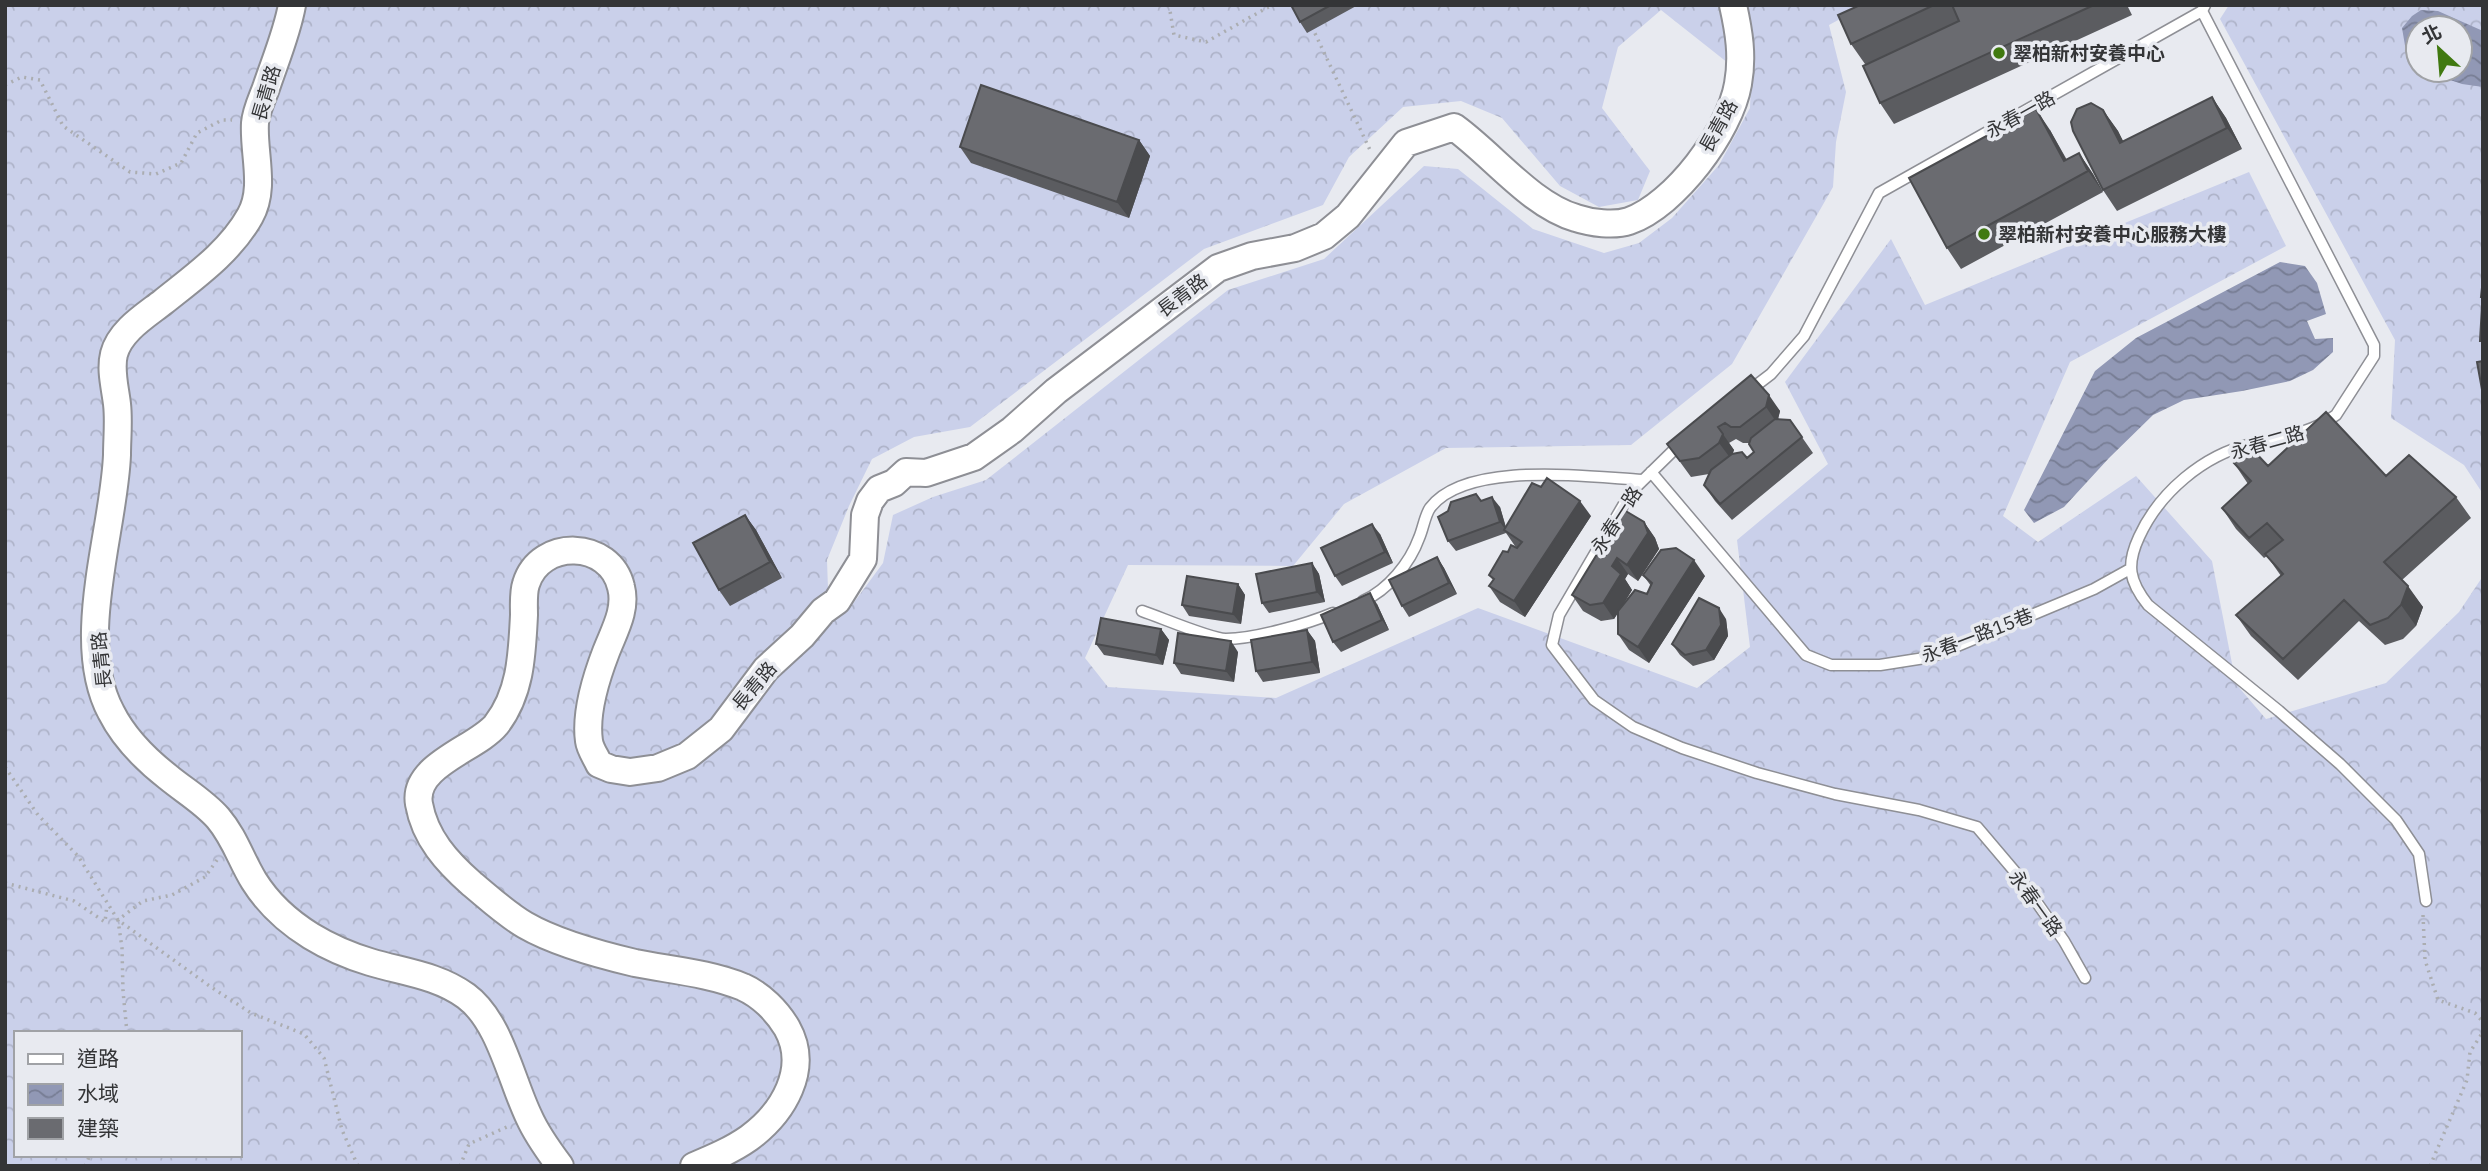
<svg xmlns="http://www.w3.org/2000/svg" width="2488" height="1171" viewBox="0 0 2488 1171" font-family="'IBM Plex Sans','Noto Sans TC',sans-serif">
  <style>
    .forest { fill: url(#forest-crowns); fill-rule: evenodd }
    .water { fill: url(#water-waves) }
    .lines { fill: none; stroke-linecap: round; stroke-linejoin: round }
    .lane-casing { stroke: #8e8f95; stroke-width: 13 }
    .secondary-casing { stroke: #8e8f95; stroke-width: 30 }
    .path { stroke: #abadb1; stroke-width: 3.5; stroke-dasharray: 2 5; stroke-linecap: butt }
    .lane { stroke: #fff; stroke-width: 10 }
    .secondary { stroke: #fff; stroke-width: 26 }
    .wall { fill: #5b5c60; fill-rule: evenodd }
    .shaded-wall { fill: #4a4b4e }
    .building { fill: #6a6b70; stroke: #4a4b4e; stroke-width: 2 }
    .poi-dot { fill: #407910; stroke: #e8eaf0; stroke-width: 2.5 }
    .labels { text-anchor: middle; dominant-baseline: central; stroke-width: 7; stroke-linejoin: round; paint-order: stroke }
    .poi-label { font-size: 19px; font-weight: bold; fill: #343537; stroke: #e8eaf0; text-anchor: start }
    .street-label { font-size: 19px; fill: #343537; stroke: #e8eaf0 }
  </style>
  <defs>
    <pattern id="forest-crowns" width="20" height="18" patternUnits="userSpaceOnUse" patternTransform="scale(1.75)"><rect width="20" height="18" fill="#cad0ea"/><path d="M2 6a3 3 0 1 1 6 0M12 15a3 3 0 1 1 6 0" fill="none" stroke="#aeb3c9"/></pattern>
    <pattern id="water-waves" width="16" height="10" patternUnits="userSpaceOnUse" patternTransform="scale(1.75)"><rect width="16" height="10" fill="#9198b5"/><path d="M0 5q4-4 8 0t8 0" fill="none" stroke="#777d94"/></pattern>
  </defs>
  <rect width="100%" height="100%" fill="#e8eaf0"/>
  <path class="forest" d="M5 5H1721L1730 24 1728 63 1661 10 1618 47 1602 108 1650 171 1638 200 1599 207 1560 186 1502 118 1461 101 1403 107 1349 157 1323 205 1204 249 970 427 914 437 872 459 849 506 827 560 828 589 852 605 883 563 893 515 933 497 986 480 1228 290 1324 259 1424 166 1458 169 1533 229 1604 253 1639 243 1672 218 1719 165 1750 108 1752 52 1747 5H1866L1829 25 1846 92 1836 142 1833 187 1732 364 1631 445 1446 448 1344 504 1293 566 1128 565 1085 658 1108 687 1276 698 1478 608 1697 688 1750 647 1737 540 1828 464 1785 382 1891 239 1925 305 2249 172 2286 246 2070 362 2003 516 2038 542 2136 476 2212 561 2236 684 2266 719 2386 683 2459 612 2483 576V1166H5ZM16 1033H240V1155H16Z
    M2229 5H2483V494L2464 465 2391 418 2395 340 2220 19ZM2418 28H2460V70H2418Z"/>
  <path class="water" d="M2421 10 2438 11 2483 31V87L2462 84 2421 70H2460V28H2418V68L2408 63 2402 28 2412 16Z
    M2280 262 2305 266 2317 283 2326 314 2307 321 2315 339 2333 338V352L2313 370 2290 381 2242 391 2184 400 2153 415 2109 458 2064 507 2034 523 2024 510 2095 371 2136 338Z"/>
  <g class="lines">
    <defs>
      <path id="lane" d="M2202 11 2374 345V356L2336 415C2310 434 2281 437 2251 444 2203 455 2159 493 2139 537 2126 565 2129 581 2148 605L2279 711 2340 764 2396 820 2419 854 2426 901
        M1750 390 1771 374 1804 336 1879 193 2202 11 2205 5
        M1680 444 1631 492 1559 615 1552 645 1594 700 1633 727 1682 748 1757 773 1835 794 1919 810 1977 827 2016 873 2064 941 2085 978
        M1651 472 1806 655 1831 665H1880L1931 657 2094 589 2130 569
        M1363 601C1388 590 1410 563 1419 538 1423 529 1425 515 1430 508 1466 460 1589 477 1642 480
        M1142 611C1160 617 1211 639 1226 639 1254 639 1307 624 1333 613"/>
      <path id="secondary" d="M292 5C287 33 275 61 266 88 262 99 256 111 255 123 253 153 266 188 250 216 230 252 194 277 163 302 145 316 120 331 114 354 110 370 115 387 117 404 119 421 117 438 117 455 114 531 73 641 111 712 124 738 145 759 168 777 185 791 204 802 218 818 235 838 241 860 254 881 269 905 287 921 311 936 329 947 350 956 370 962 403 972 437 975 466 996 500 1021 511 1080 529 1117 537 1135 548 1150 560 1166
        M694 1166C713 1158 732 1150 749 1138 783 1113 810 1069 787 1028 777 1011 761 995 743 987 709 973 670 970 635 963 601 955 556 943 525 925 506 914 489 898 472 884 447 862 425 838 419 804 412 765 476 749 496 725 521 693 522 654 524 615 524 605 523 593 526 584 540 538 610 540 621 587 627 610 614 631 606 652 596 678 585 713 589 741 590 749 596 757 599 764L611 769 630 772 658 768 687 756 721 729 766 669 802 636 823 611 837 601 863 559 865 515 870 501 879 489 894 483 906 472 926 473 974 457 1012 430 1056 391 1218 268 1252 256 1295 248 1324 236 1348 216 1406 143 1454 127C1493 155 1531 205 1576 218 1591 223 1614 226 1629 221 1675 205 1730 131 1738 84 1743 56 1739 32 1733 5"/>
    </defs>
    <use href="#lane" class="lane-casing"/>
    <use href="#secondary" class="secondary-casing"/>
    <path class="path" d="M1169 5 1174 35 1206 42 1272 5
      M1312 27 1370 150
      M5 85 22 77 40 80 63 126 130 172 156 174 181 163 197 133 222 120H232
      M5 767 38 815 78 856 118 920 211 987 251 1013 304 1034 324 1058 342 1130 358 1166
      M5 883 74 901 105 922 107 905
      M2423 915 2425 960 2438 1000 2475 1013 2483 1022
      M127 1033 123 991 122 948 118 920 143 901 172 895 205 877 217 860
      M85 1166 90 1155
      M460 1166 469 1144 509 1126
      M2430 1166 2467 1080 2470 1052 2483 1032"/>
    <use href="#lane" class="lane"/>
    <use href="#secondary" class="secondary"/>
  </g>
  <path class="wall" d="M1291 5H1358L1307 33 1300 22Z
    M1860 5H2127L2132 15 1894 124 1880 103 1865 64 1851 44Z
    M2212 97 2226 118 2242 149 2117 211 2103 190V110L2118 131 2123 142Z
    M2050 130 2067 160 2079 153 2093 174 2103 192 1961 269 1947 248Z
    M1139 140 1150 156 1129 218 971 163 960 147Z
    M1751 375 1780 411 1778 419 1790 420 1813 453 1732 520 1715 501 1704 485 1709 474 1691 477 1667 444ZM1736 439 1743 443H1749L1754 452 1747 458 1732 454 1734 450 1729 443Z
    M2234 463 2386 476 2456 497 2471 518 2402 580 2423 607 2416 626 2403 639 2385 645 2359 621 2298 680 2251 636 2236 615 2281 576 2267 556 2264 558 2236 529 2222 508 2248 484Z
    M1481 501 1500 507 1506 527 1591 516 1525 617 1500 602 1489 586 1493 580 1489 575 1508 552 1518 548 1515 546 1506 533 1456 551 1448 541Z
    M745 515 756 530 782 578 730 606 719 590Z
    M1644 522 1655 538 1659 549 1638 581 1628 574 1625 579 1632 590 1623 605 1647 594 1651 586 1643 575 1705 576 1649 663 1629 650 1618 634V613L1614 619 1601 621 1583 611 1572 595Z
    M1380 534 1393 563 1342 586 1335 576Z
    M1437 557 1444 568 1457 594 1409 617 1402 606Z
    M1312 563 1319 574 1325 602 1269 613 1262 603Z
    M1238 584 1245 595 1241 624 1189 616 1182 605Z
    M1377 604 1389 630 1341 652 1333 642Z
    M1726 619 1728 636 1714 660 1693 666 1680 655 1672 644Z
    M1161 629 1169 640 1163 665 1104 655 1096 644Z
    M1307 630 1315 641 1320 673 1263 682 1256 671Z
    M1238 652 1234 682 1181 674 1174 663Z"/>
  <path class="shaded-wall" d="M2212 97 2226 118 2242 149 2227 128Z
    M2036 109 2050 130 2076 178 2064 161Z
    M2103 110 2118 131 2135 164 2120 143Z
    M1139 140 1150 156 1129 218 1117 202Z
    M2079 153 2093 174 2103 192 2088 171Z
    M1769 395 1780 411 1777 423 1766 407Z
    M1718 427 1734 450 1731 459 1719 443Z
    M1492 497 1500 507 1507 532 1500 522Z
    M1580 501 1591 516 1525 617 1514 601Z
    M745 515 756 530 782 578 770 562Z
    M1644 522 1655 538 1659 549 1638 581 1627 565Z
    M1372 524 1380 534 1393 563 1385 552Z
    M1437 557 1444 568 1457 594 1449 583Z
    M1617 558 1628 574 1625 579 1632 590 1614 619 1603 603 1612 566Z
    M1694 560 1705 576 1649 663 1638 647Z
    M1312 563 1319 574 1325 602 1317 592Z
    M1238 584 1245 595 1241 624 1233 614Z
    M2408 586 2423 607 2416 626 2401 605Z
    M1370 593 1377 604 1389 630 1382 620Z
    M1719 608 1726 619 1728 636 1714 660 1706 650Z
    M1161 629 1169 640 1163 665 1156 655Z
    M1307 630 1315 641 1320 673 1312 662Z
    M1231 641 1238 652 1234 682 1226 671Z"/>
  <path class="building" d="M1291 5H1331L1300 22Z
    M1860 5H1934L1851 44 1838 15Z
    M1952 5H2094L1880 103 1863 66 1959 21Z
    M981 85 1139 140 1117 202 960 147Z
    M2212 97 2227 128 2103 190 2073 131 2071 122 2077 109 2091 103 2103 110 2120 143Z
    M2036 109 2064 161 2079 153 2088 171 1947 248 1909 178Z
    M2483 278V297H2481Z
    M2482 306H2483V341H2480Z
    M2483 361V395L2477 362Z
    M1751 375 1769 395 1766 407 1740 427H1731L1725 423 1718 427 1723 434 1719 443 1699 458 1680 461 1667 444Z
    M2326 412 2386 476 2409 455 2456 497 2384 562 2408 586 2401 605 2388 618 2370 625 2344 600 2283 659 2236 615 2283 574 2265 554 2283 540 2267 523 2249 538 2222 508 2251 481 2234 463 2251 448 2268 466Z
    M1775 419 1790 420 1802 437 1720 504 1704 485 1711 470 1732 454 1742 452 1747 458 1754 452 1749 444 1751 438Z
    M1547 478 1580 501 1514 601 1489 586 1494 579 1489 575 1503 551 1508 552 1511 545 1517 548 1522 542 1504 530 1532 483 1541 487Z
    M1476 494 1481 501 1492 497 1500 522 1448 541 1438 517 1448 511 1451 502Z
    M1624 510 1644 522 1648 533 1627 565 1617 558 1612 566 1621 574 1603 603 1590 605 1572 595Z
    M745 515 770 562 719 590 693 543Z
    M1372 524 1385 552 1335 576 1321 548Z
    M1676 548 1694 560 1638 647 1618 634V611L1635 590 1647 594 1652 583 1643 575 1661 550Z
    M1437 557 1449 583 1402 606 1389 580Z
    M1312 563 1317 592 1262 603 1256 574Z
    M1187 576 1238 584 1233 614 1182 605Z
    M1370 593 1382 620 1333 642 1321 615Z
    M1699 598 1719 608 1721 625 1706 650 1685 655 1672 644Z
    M1101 618 1161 629 1156 655 1096 644Z
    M1307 630 1312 662 1256 671 1251 640Z
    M1178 633 1231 641 1226 671 1174 663Z"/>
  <g class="poi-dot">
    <circle cx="1999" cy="53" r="7"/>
    <circle cx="1984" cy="234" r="7"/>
  </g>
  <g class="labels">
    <g class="poi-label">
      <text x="2013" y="53">翠柏新村安養中心</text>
      <text x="1998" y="234">翠柏新村安養中心服務大樓</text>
    </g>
    <g class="street-label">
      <text transform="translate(266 93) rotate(-74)">長青路</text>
      <text transform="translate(2020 114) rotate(-29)">永春一路</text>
      <text transform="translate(1718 126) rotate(-61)">長青路</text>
      <text transform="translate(1182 295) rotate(-37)">長青路</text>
      <text transform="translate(2267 442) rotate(-16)">永春二路</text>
      <text transform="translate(1616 520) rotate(-57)">永春一路</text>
      <text transform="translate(1977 635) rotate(-21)">永春一路15巷</text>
      <text transform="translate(101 660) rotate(-96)">長青路</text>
      <text transform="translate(754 686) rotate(-50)">長青路</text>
      <text transform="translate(2036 903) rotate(54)">永春一路</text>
    </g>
  </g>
  <rect width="2488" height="1171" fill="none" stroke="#343537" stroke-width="14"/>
  <rect x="14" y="1031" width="228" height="126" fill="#e8eaf0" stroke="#a0a2a6" stroke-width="2"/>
  <rect x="28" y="1054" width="35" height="10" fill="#ffffff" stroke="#a0a2a6" stroke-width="2"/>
  <text x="77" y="1066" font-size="21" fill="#343537">道路</text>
  <rect x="28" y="1084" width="35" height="21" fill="url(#water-waves)" stroke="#a0a2a6" stroke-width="2"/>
  <text x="77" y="1101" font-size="21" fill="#343537">水域</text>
  <rect x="28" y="1118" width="35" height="21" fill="#6a6b70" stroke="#a0a2a6" stroke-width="2"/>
  <text x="77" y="1136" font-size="21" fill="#343537">建築</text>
  <g transform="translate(2439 49) rotate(334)"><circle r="33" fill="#e8eaf0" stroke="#a0a2a6" stroke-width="2"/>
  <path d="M0-5L12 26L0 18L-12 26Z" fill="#407910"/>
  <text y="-10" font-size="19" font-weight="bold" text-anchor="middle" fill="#343537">北</text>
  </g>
</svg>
